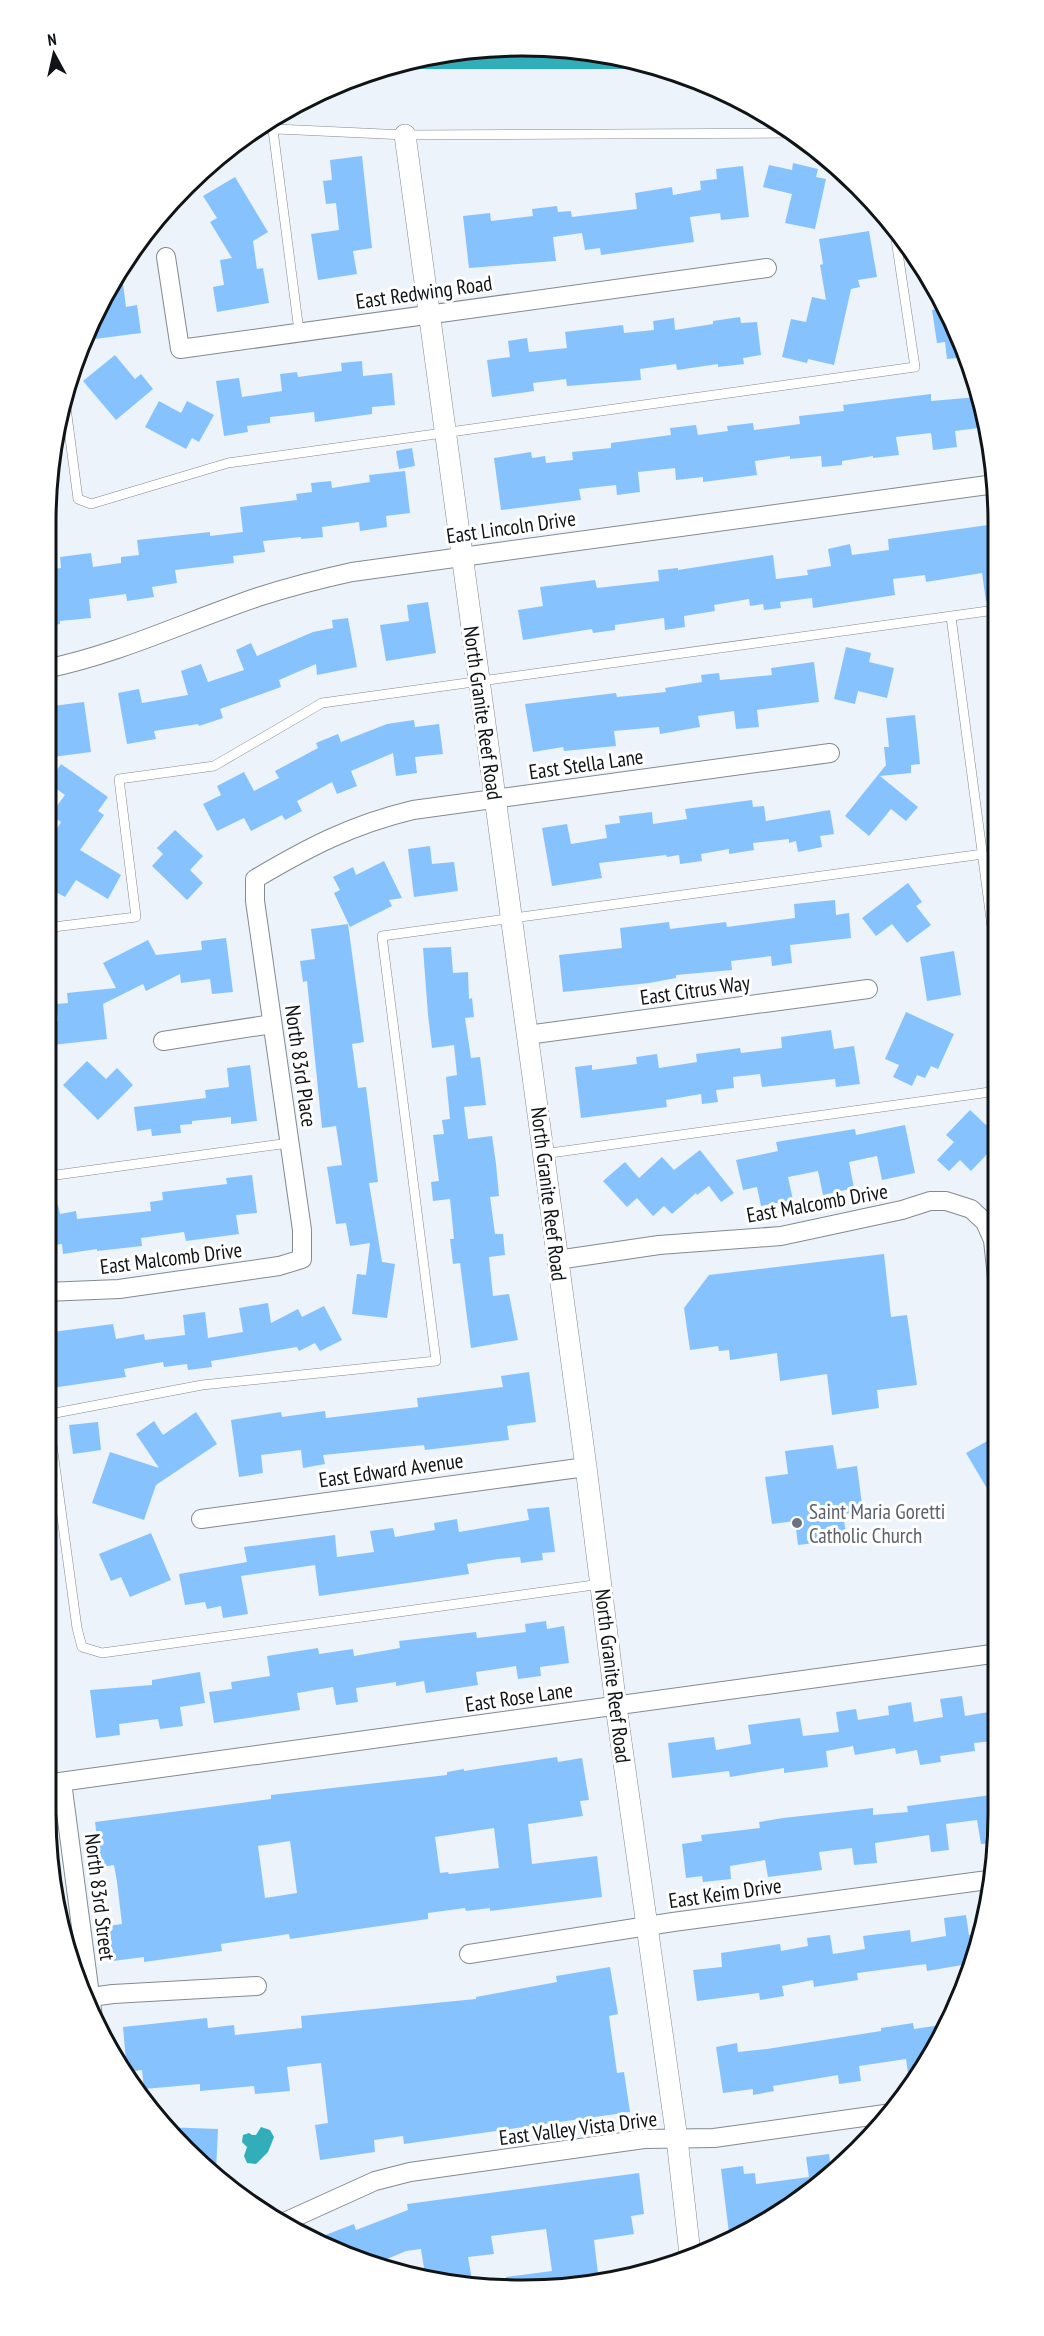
<svg xmlns="http://www.w3.org/2000/svg" width="1044" height="2336" viewBox="0 0 1044 2336" font-family="'PT Sans Narrow',sans-serif">
  <style>
    .water { fill: #32aeba }
    .lines { fill: none; stroke-linecap: round; stroke-linejoin: round }
    .canal { stroke: #32aeba; stroke-width: 20 }
    .building { fill: #86c3fe; fill-rule: evenodd }
    .service-casing { stroke: #838a90; stroke-width: 10 }
    .minor-casing { stroke: #838a90; stroke-width: 20 }
    .tertiary-casing { stroke: #838a90; stroke-width: 22 }
    .service { stroke: #fff; stroke-width: 9 }
    .minor { stroke: #fff; stroke-width: 18 }
    .tertiary { stroke: #fff; stroke-width: 21 }
    .worship-dot { fill: #6b7280; stroke: #fff; stroke-width: 2 }
    .labels { text-anchor: middle; dominant-baseline: central; stroke-width: 6; stroke-linejoin: round; paint-order: stroke }
    .street-label { font-size: 21px; fill: #111416; stroke: #fff }
    .worship-label { font-size: 21px; fill: #5b616d; stroke: #fff; text-anchor: start }
    .rim { fill: none; stroke: #111416; stroke-width: 3 }
  </style>
  <rect width="100%" height="100%" fill="#ecf3fa"/>
  <path class="water" d="M261 2127 270 2130 274 2137 268 2152 256 2164 247 2163 244 2156 247 2147 242 2142 243 2135 249 2133 252 2135H256Z"/>
  <g class="lines">
    <path class="canal" d="M414 59H625"/>
  </g>
  <path class="building" d="M362 156 372 248 353 251 357 274 318 280 311 234 339 230 336 203 326 204 323 181 332 180 330 160Z
    M793 163 818 169 816 177 826 179 815 229 785 223 792 194 763 187 769 165 792 170Z
    M743 166 749 217 721 220 720 213 690 217 694 242 601 255 600 248 585 250 582 233 553 237 556 261 469 268 463 216 490 213 491 221 533 216 532 209 557 206 558 212 571 211 572 217 637 209 635 193 672 187 673 195 701 190 700 181 717 179 716 169Z
    M235 177 268 232 253 241 257 269 263 268 269 303 217 312 213 287 224 285 220 260 232 258 210 222 217 218 203 196Z
    M869 231 877 277 858 280 860 287 851 289 834 365 808 359 807 363 782 357 791 319 806 322 812 297 826 300 820 265 823 264 819 239Z
    M123 284 126 307 137 305 141 333 95 339 92 320 108 286Z
    M945 308 963 339 967 357 947 359 945 342 937 343 932 310Z
    M740 317 741 323 757 322 761 355 743 358 744 364 718 367V364L677 370 676 364 640 369 641 380 567 386 566 379 533 383 534 391 492 397 487 360 510 357 508 341 527 338 529 352 567 348 565 332 623 325 624 333 654 330 653 321 674 318 675 330 713 324V321Z
    M115 355 135 379 141 374 153 389 116 420 83 381Z
    M362 361 363 376 392 373 395 405 372 407V414L315 422 314 412 270 417V423L247 426 248 432 224 436 216 381 239 378 242 397 282 391 280 374 297 372 298 377 342 371 341 363Z
    M931 394V401L978 397 986 427 955 431 957 447 933 450 931 433 896 437 899 455 873 458V456L842 461V465L822 467 821 456 790 459V456L755 461 757 475 703 482V477L676 480 675 468 638 472 640 492 617 495 616 485 579 489 581 500 501 510 494 458 531 452 532 458 545 456 546 463 573 460 572 452 611 448V443L671 435 670 428 696 425 698 435 728 431 727 426 753 423 754 430 800 424 799 416 844 411 843 405Z
    M159 401 181 413 187 401 214 415 199 442 192 438 186 449 145 427Z
    M412 448 415 466 399 469 396 451Z
    M405 471 410 513 386 516 387 527 360 531 359 522 322 527 323 537 301 539V537L263 541 265 552 233 556 234 563 175 570 177 583 152 587 154 597 127 601 126 594 89 599 91 618 60 621V624L45 626V570L61 568 60 557 91 553 93 567 121 563V557L139 555 137 540 210 532V536L243 532 240 507 297 500 296 494 312 492 311 483 331 481 332 488 370 482 369 475Z
    M995 524V600L986 601 982 573 926 582 925 575 893 579 895 595 813 608 812 598 780 602 781 608 764 610 763 604 750 606 749 599 714 605 715 611 684 616 685 627 665 630 664 618 615 625V630L593 633 592 629 523 640 518 610 543 606 540 587 595 580 597 588 659 581 658 570 678 568V570L773 555 776 579 808 575 807 570 831 566 828 549 850 544 852 555 889 550 888 539Z
    M428 602 436 653 386 661 380 625 409 621 407 605Z
    M348 618 357 667 317 675 316 664 279 680 281 687 220 709 223 718 199 726 198 724 154 731 156 739 127 744 118 693 139 689 142 703 188 695 181 671 201 664 208 682 244 670 236 650 251 643 257 656 313 632 333 628 332 620Z
    M846 647 871 653 869 662 894 668 887 698 858 691 855 704 834 699Z
    M814 662 819 702 757 710 759 727 736 729 734 711 698 716 700 727 660 734 659 727 614 731 616 746 564 751 563 747 533 752 525 704 616 693 617 697 666 692 665 688 702 682 701 675 719 673 720 680 772 675 771 668Z
    M84 702 91 752 45 758V707Z
    M915 715 920 764 911 765V773L880 776 918 807 906 821 891 809 869 836 845 816 886 765 884 747H889L886 718Z
    M414 720 415 727 439 724 443 754 415 757 417 773 396 776 393 753 351 771 357 786 337 794 332 782 297 801 302 811 285 820 282 815 251 831 244 818 217 831 203 804 221 795 217 786 244 772 254 791 279 778 275 771 318 748 316 743 338 734 341 742 387 724Z
    M61 764 108 797 98 811 104 815 80 850 121 875 108 899 76 880 65 897 45 886V849L61 822 50 815 65 795 48 783Z
    M752 800 753 807 764 806 766 821 830 810 834 834 820 836 822 847 798 852 796 841 789 843V839L753 843 754 850 729 854V849L701 854 702 861 680 864 679 855 667 857 666 855 599 863 602 878 552 886 542 828 567 824 571 844 607 838 605 825 620 823 619 816 652 812 653 824 687 819 685 809Z
    M175 830 203 856 190 870 203 883 187 900 152 866 163 854 157 848Z
    M430 846 432 864 454 862 458 891 414 897 408 849Z
    M384 861 402 898 389 900 392 906 350 927 334 893 340 890 333 877 353 867 356 875Z
    M908 883 922 902 916 906 931 925 907 943 892 924 876 936 862 918Z
    M835 900 836 915 849 913 851 938 790 945 792 963 772 966 771 956 731 961 732 970 676 975V978L649 983 563 992 559 955 622 948 620 928 669 922 670 929 726 922 727 927 795 918 794 904Z
    M348 924 364 1042 352 1044 358 1088 366 1087 378 1182 369 1183 382 1262 395 1264 387 1318 352 1314 357 1274 366 1275 370 1243 350 1246 346 1223 336 1224 327 1167 342 1165 336 1126 322 1128 307 981 303 982 300 961 315 959 311 929Z
    M226 938 233 992 212 994 210 979 181 983 180 974 146 991 143 984 103 1004 107 1039 52 1045 49 1022 58 1021 56 1004 68 1003 67 993 116 988 103 963 148 940 156 955 202 950 201 941Z
    M451 947 453 973 468 972 469 999 472 998 474 1017 465 1018 471 1058 480 1057 486 1105 464 1107 468 1139 492 1136 496 1164 499 1196 490 1197 495 1234H503L505 1255 489 1257 493 1296 509 1294 518 1340 471 1348 460 1263 453 1264 450 1239H454L450 1199 433 1201 431 1182 439 1181 433 1135 444 1134 442 1120 450 1119 446 1077 457 1075 454 1045 432 1048 428 1015 423 948Z
    M954 951 961 995 927 1001 920 957Z
    M906 1012 954 1034 938 1069 931 1066 925 1078 917 1075 912 1086 893 1077 899 1065 885 1059Z
    M831 1030 834 1049 854 1046 860 1084 836 1087 835 1079 762 1087 760 1074 733 1077 734 1088 716 1090 718 1102 702 1104 701 1094 666 1100 667 1107 581 1118 575 1067 592 1065V1070L637 1064 636 1057 657 1054 659 1068 697 1062 696 1054 740 1048 741 1053 782 1048 781 1037Z
    M87 1061 106 1079 117 1068 133 1085 98 1120 63 1085Z
    M250 1065 257 1121 231 1124V1117L192 1121V1124L180 1125 181 1133 152 1136 151 1129 137 1131 134 1107 206 1098 205 1090 229 1087 227 1068Z
    M970 1110 986 1125 997 1114V1157L990 1151 971 1171 960 1160 949 1171 937 1160 954 1142 946 1135Z
    M905 1125 915 1173 882 1180 877 1156 849 1162 854 1188 823 1195 818 1171 788 1177 793 1200 761 1206 757 1187 743 1190 736 1160 778 1151 776 1142 855 1129 856 1135Z
    M700 1150 734 1193 721 1202 709 1186 697 1195 696 1193 672 1214 664 1206 653 1216 637 1198 627 1207 603 1181 625 1162 639 1178 662 1157 674 1170Z
    M252 1175 257 1213 236 1215 239 1234 186 1241 184 1232 141 1238 142 1246 97 1251V1249L63 1254 62 1244 45 1246V1207L58 1205 60 1214 76 1211 77 1219 151 1211 150 1202 163 1200 162 1192 227 1184 226 1178Z
    M884 1254 891 1317 907 1315 917 1385 877 1390 879 1408 832 1415 827 1374 780 1381 777 1353 730 1360 729 1350 719 1351 718 1346 690 1350 684 1308 709 1275Z
    M268 1303 271 1323 298 1309 302 1317 324 1306 342 1340 320 1351 315 1343 299 1351 297 1347 211 1361 212 1367 188 1370 187 1364 164 1367 163 1362 124 1369 126 1377 45 1389V1333L113 1324 116 1339 144 1334 145 1340 185 1335 183 1315 205 1312 208 1338 243 1332 239 1308Z
    M529 1372 536 1422 507 1426 509 1440 425 1450 424 1445 323 1455 325 1464 303 1468 301 1450 261 1455 263 1473 239 1477 231 1420 281 1412 282 1417 325 1411 326 1418 418 1407 417 1398 503 1387 501 1376Z
    M196 1412 217 1444 156 1485 144 1520 92 1503 110 1452 159 1468 136 1434 154 1421 163 1435Z
    M98 1422 101 1450 73 1454 69 1425Z
    M998 1435V1507L966 1453Z
    M833 1445 837 1469 857 1466 863 1512 843 1514 847 1539 798 1545 795 1521 772 1524 765 1477 788 1474 785 1451Z
    M549 1507 555 1552 542 1553 543 1560 521 1563 520 1557 498 1559 467 1564 469 1574 319 1596 315 1565 241 1576 248 1614 223 1618 221 1606 207 1609 205 1602 185 1605 179 1574 247 1562 244 1547 335 1535 337 1557 374 1552 370 1531 393 1528 395 1537 435 1530 434 1523 457 1519 459 1532 529 1520 527 1509Z
    M151 1533 171 1580 130 1597 121 1577 111 1581 99 1554Z
    M546 1621 547 1629 564 1626 569 1663 540 1667 541 1676 518 1679 516 1666 476 1672 478 1685 426 1693 424 1681 396 1686V1682L356 1688 358 1702 336 1705 333 1687 297 1693 300 1710 214 1723 209 1692 232 1689 231 1682 270 1676 267 1656 318 1648 319 1654 353 1649 354 1656 400 1648 399 1641 425 1638 476 1632 477 1638 526 1632 525 1624Z
    M200 1672 205 1703 180 1707 183 1726 160 1729 158 1719 119 1724 120 1735 96 1738 90 1690 152 1685V1680Z
    M962 1696 965 1716 989 1712 993 1741 974 1743 975 1751 940 1756 941 1762 920 1765 917 1750 896 1754 895 1748 855 1755 853 1746 826 1751 828 1767 784 1773V1768L730 1777 729 1771 672 1778 668 1743 714 1737 716 1750 751 1744 748 1725 800 1718 803 1736 839 1732 836 1712 856 1709 858 1720 889 1715 888 1706 911 1702 914 1722 943 1717 940 1699Z
    M557 1757 558 1762 582 1758 589 1800 580 1801 583 1816 528 1824 532 1864 597 1856 602 1897 490 1911V1908L466 1911 465 1908 428 1913V1919L290 1939 289 1934 221 1944 222 1951 144 1962V1957L113 1961 108 1926 122 1924 117 1882 114 1865 101 1867 95 1822 271 1799V1795L447 1775V1772L464 1769V1771ZM494 1828 499 1868 449 1874 448 1872 440 1873 435 1837ZM290 1841 297 1893 265 1898 258 1846Z
    M999 1794V1814L994 1843 981 1844 977 1820 946 1824 949 1850 931 1852 929 1835 875 1843 877 1863 854 1865 852 1848 819 1852 822 1870 768 1877 765 1860 730 1866 731 1879 703 1882 702 1876 686 1878 682 1844 702 1841 701 1835 760 1828 759 1822 783 1818 873 1808V1815L908 1812 907 1806Z
    M966 1915 969 1935 979 1933 974 1963 927 1971 926 1964 857 1973 858 1980 814 1987 813 1980 782 1986 784 1996 760 2000 759 1993 697 2001 693 1970 722 1967 721 1953 780 1944 781 1951 808 1946 807 1938 830 1935 833 1954 865 1949 863 1936 910 1930 911 1942 946 1936 944 1918Z
    M610 1967 618 2014 609 2016 617 2073 624 2072 630 2112 404 2144 403 2136 374 2140 375 2152 320 2160 315 2125 328 2123 321 2063 287 2067 290 2091 255 2094 254 2086 200 2091V2084L144 2089 142 2070 127 2072 123 2027 207 2018 208 2028 234 2025 235 2035 302 2028 301 2016 476 1999V1997L557 1982 556 1976Z
    M913 2023 914 2029 948 2024 935 2052 910 2087 906 2059 859 2066 861 2081 839 2084 838 2075 773 2086 774 2091 753 2095V2089L723 2093 716 2047 737 2043 738 2052 767 2049 881 2031V2028Z
    M162 2127 218 2129 216 2172 163 2128Z
    M829 2154 831 2169 768 2221 745 2224 746 2231 729 2233 721 2169 743 2166 744 2174 755 2173 756 2184 809 2177 806 2157Z
    M639 2173 644 2214 631 2216 634 2234 594 2240 599 2282 521 2291 508 2290 506 2277 552 2271 546 2229 491 2236 494 2254 468 2257 473 2286 426 2281 421 2249 406 2251 387 2259 390 2267 315 2239 354 2224 356 2230 408 2210 407 2204Z"/>
  <g class="lines">
    <defs>
      <path id="service" d="M256 128 405 135 795 133
        M273 130 299 331
        M65 400 78 499 91 504 228 463 915 367 894 226
        M951 617 996 957
        M45 928 136 917 119 779 214 766 322 703 995 610
        M45 1147 49 1176 289 1143
        M543 1154 997 1091
        M45 1415 202 1385 436 1361 382 936 983 854
        M48 1415 77 1628 82 1647 102 1653 601 1584"/>
      <path id="minor" d="M166 257 180 349 767 268
        M45 669C119 654 187 621 258 597 289 587 320 579 352 572L995 484
        M527 1035 868 989
        M163 1041 272 1024
        M557 1260 659 1245 781 1236 902 1210 930 1201H946L971 1209 985 1222 993 1240 997 1278
        M45 1292 119 1289 279 1266 302 1259V1230L255 901V879C309 847 351 825 413 810L830 753
        M201 1519 586 1467
        M62 1782 93 2018
        M45 1784 999 1653
        M469 1954 673 1922 988 1880
        M84 1998 113 1994 257 1986
        M280 2224 375 2181 410 2172 644 2139 714 2138 892 2113"/>
      <path id="tertiary" d="M405 135 586 1467 616 1706 677 2139 690 2254"/>
    </defs>
    <use href="#service" class="service-casing"/>
    <use href="#minor" class="minor-casing"/>
    <use href="#tertiary" class="tertiary-casing"/>
    <use href="#service" class="service"/>
    <use href="#minor" class="minor"/>
    <use href="#tertiary" class="tertiary"/>
  </g>
  <circle class="worship-dot" cx="797" cy="1523" r="6"/>
  <g class="labels">
    <g class="street-label">
      <text transform="translate(424 292) rotate(-8)">East Redwing Road</text>
      <text transform="translate(511 527) rotate(-8)">East Lincoln Drive</text>
      <text transform="translate(483 713) rotate(82)">North Granite Reef Road</text>
      <text transform="translate(586 764) rotate(-8)">East Stella Lane</text>
      <text transform="translate(695 990) rotate(-8)">East Citrus Way</text>
      <text transform="translate(301 1066) rotate(82)">North 83rd Place</text>
      <text transform="translate(549 1194) rotate(83)">North Granite Reef Road</text>
      <text transform="translate(817 1203) rotate(-10)">East Malcomb Drive</text>
      <text transform="translate(171 1258) rotate(-7)">East Malcomb Drive</text>
      <text transform="translate(391 1470) rotate(-8)">East Edward Avenue</text>
      <text transform="translate(613 1676) rotate(83)">North Granite Reef Road</text>
      <text transform="translate(519 1697) rotate(-8)">East Rose Lane</text>
      <text transform="translate(725 1893) rotate(-8)">East Keim Drive</text>
      <text transform="translate(100 1897) rotate(83)">North 83rd Street</text>
      <text transform="translate(578 2128) rotate(-7)">East Valley Vista Drive</text>
    </g>
    <g class="worship-label">
      <text x="809" y="1511">Saint Maria Goretti<tspan x="809" dy="24">Catholic Church</tspan></text>
    </g>
  </g>
  <path d="M0 0H1044V2336H0ZM522 56H522A466 466 0 0 1 988 522V1814A466 466 0 0 1 522 2280H522A466 466 0 0 1 56 1814V522A466 466 0 0 1 522 56Z" fill="#fff" fill-rule="evenodd"/>
  <path class="rim" d="M522 56H522A466 466 0 0 1 988 522V1814A466 466 0 0 1 522 2280H522A466 466 0 0 1 56 1814V522A466 466 0 0 1 522 56Z"/>
  <g transform="translate(54 54) rotate(352)" stroke="#ffffff" stroke-width="4.5" paint-order="stroke">
  <path d="M0-4.5L10 22L0 15L-10 22Z" fill="#111416"/>
  <text y="-9" font-size="16" font-weight="bold" text-anchor="middle" fill="#111416">N</text>
  </g>
</svg>
